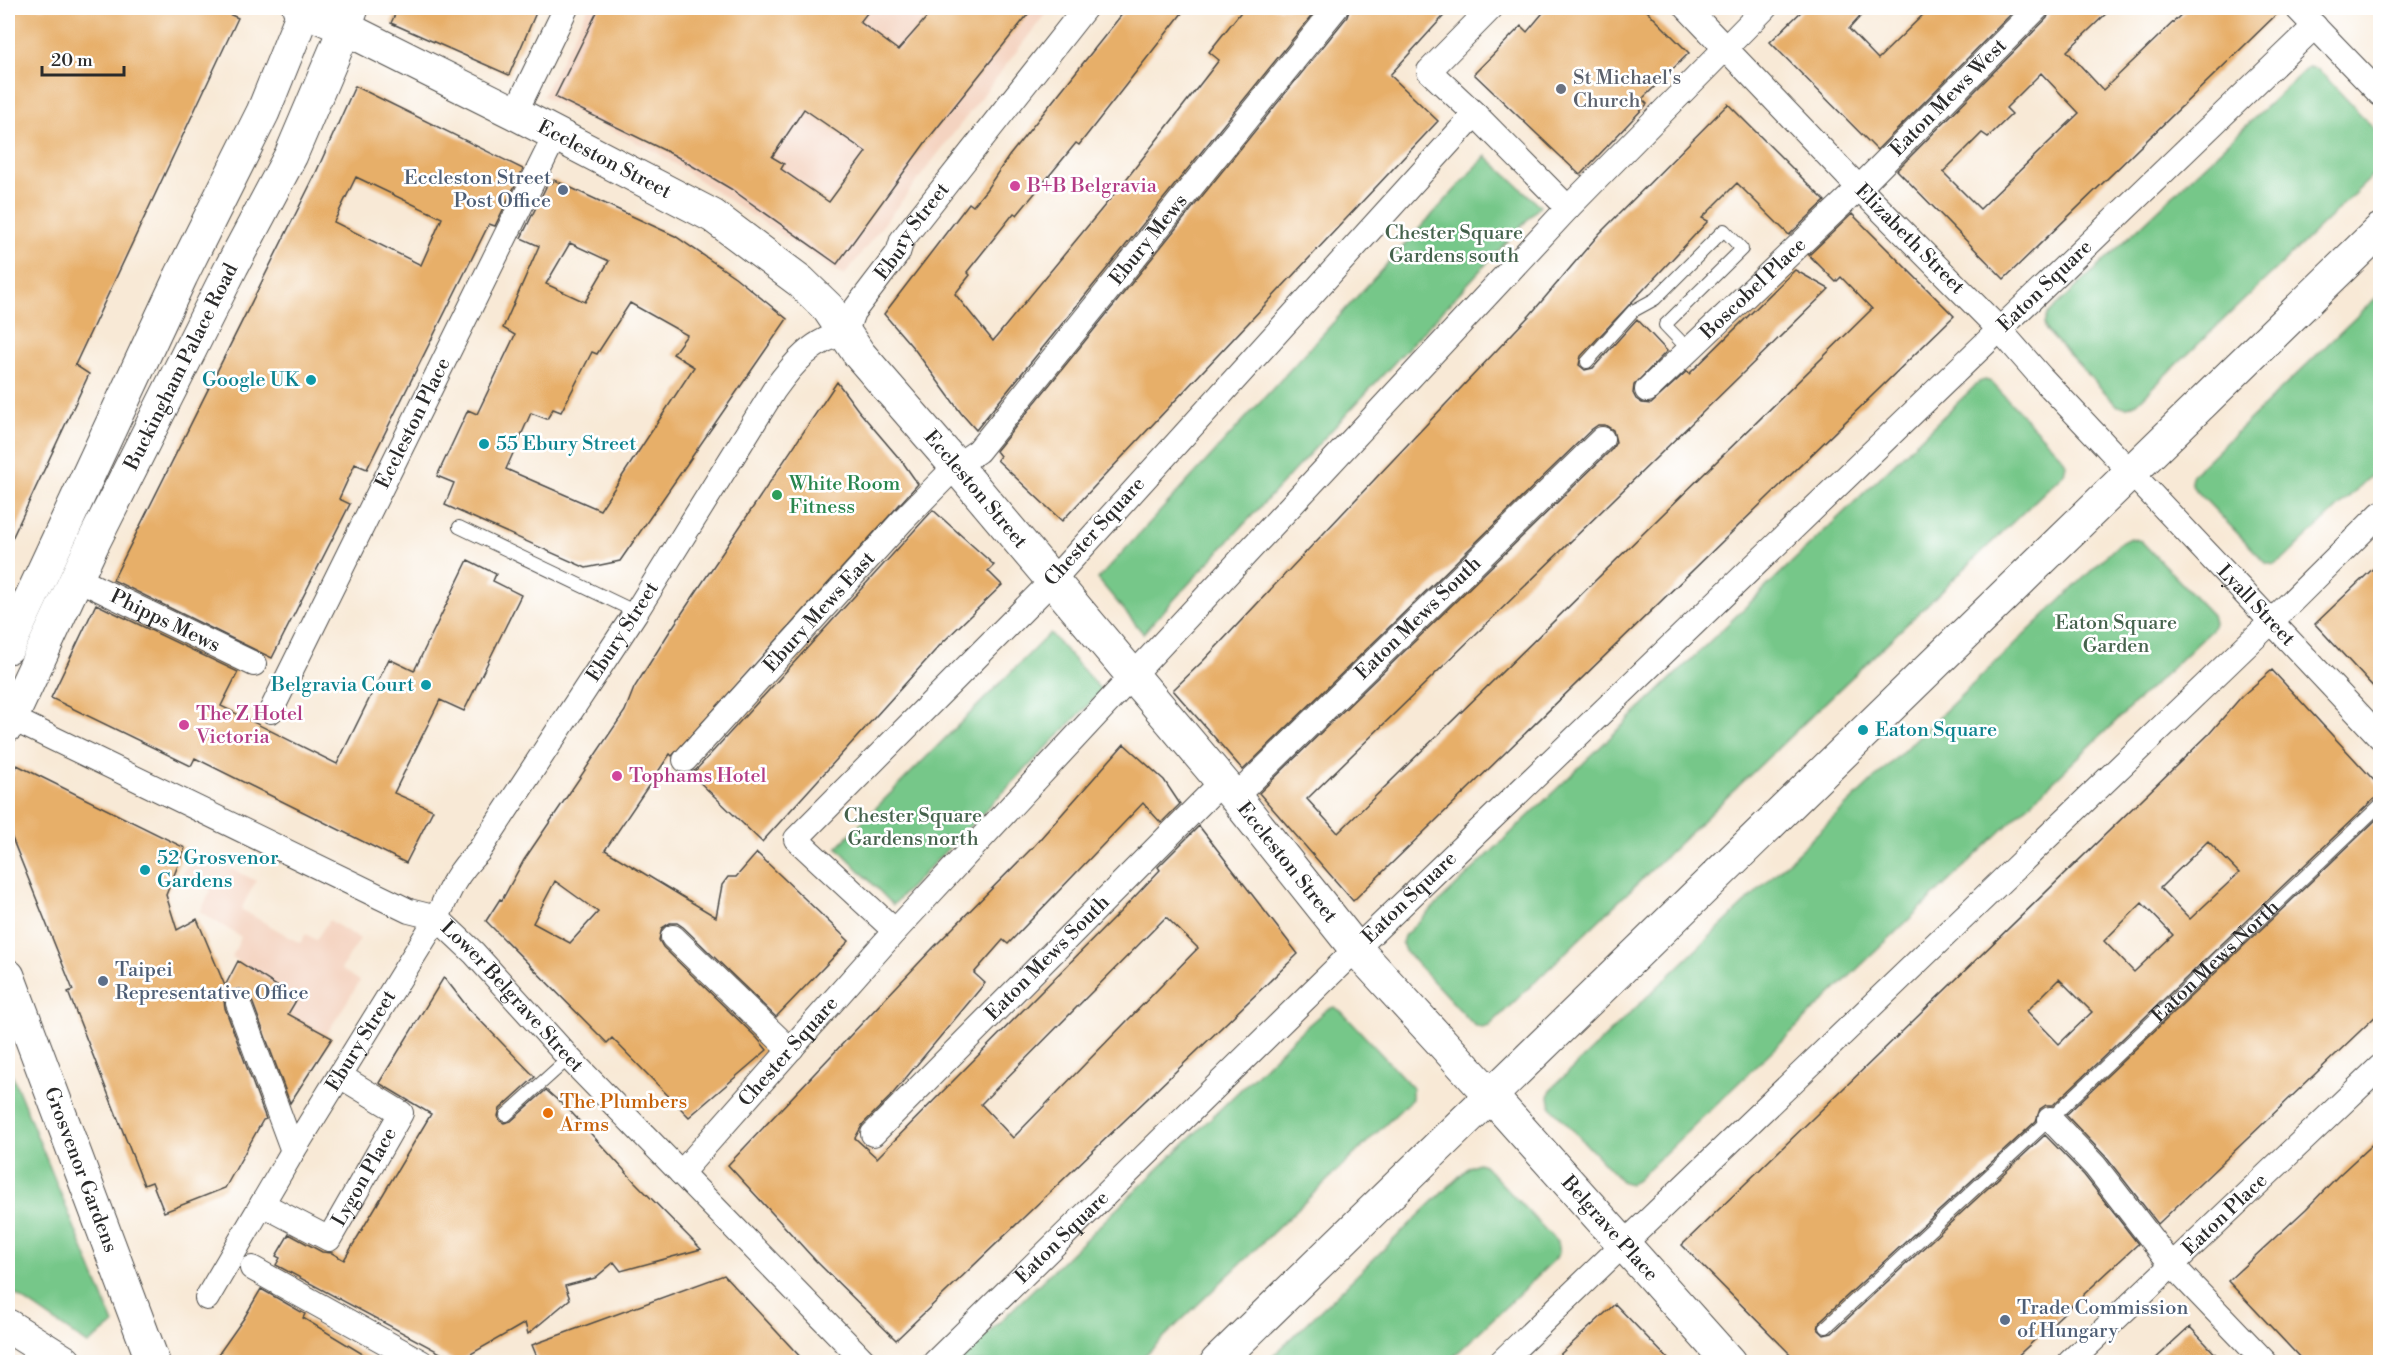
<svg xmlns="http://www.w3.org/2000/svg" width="2388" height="1370" viewBox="0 0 2388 1370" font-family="'Libre Bodoni',serif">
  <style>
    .built { fill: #f4d3c0 }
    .green { fill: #76c789; stroke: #50795a; stroke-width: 1.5 }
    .building { fill: #e7af69; fill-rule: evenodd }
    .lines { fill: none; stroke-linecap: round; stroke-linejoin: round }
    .service-casing { stroke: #4a4845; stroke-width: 14 }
    .minor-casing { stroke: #4a4845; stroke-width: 26 }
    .secondary-casing { stroke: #4a4845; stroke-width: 35 }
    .primary-casing { stroke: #4a4845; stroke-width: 35 }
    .trunk-casing { stroke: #4a4845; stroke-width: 35 }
    .service { stroke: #fff; stroke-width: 12 }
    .minor { stroke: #fff; stroke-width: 24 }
    .secondary { stroke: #fff; stroke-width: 33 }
    .primary { stroke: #fff; stroke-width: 33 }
    .trunk { stroke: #fff; stroke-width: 33 }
    .worship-dot { fill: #6b7280; stroke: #fff; stroke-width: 2 }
    .hotel-dot { fill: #d1479c; stroke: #fff; stroke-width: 2 }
    .service-dot { fill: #5c6f8a; stroke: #fff; stroke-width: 2 }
    .culture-dot { fill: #0f9aa8; stroke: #fff; stroke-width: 2 }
    .leisure-dot { fill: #2e9e5b; stroke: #fff; stroke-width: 2 }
    .food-dot { fill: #e8710a; stroke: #fff; stroke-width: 2 }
    .labels { text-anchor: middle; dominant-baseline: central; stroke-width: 5; stroke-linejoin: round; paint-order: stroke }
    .worship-label { font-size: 20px; fill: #5b616d; stroke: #fff; text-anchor: start }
    .street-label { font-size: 20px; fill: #2b2b2b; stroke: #fff }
    .service-label { font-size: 20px; fill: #4e5e75; stroke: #fff; text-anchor: start }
    .hotel-label { font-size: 20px; fill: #b23c85; stroke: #fff; text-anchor: start }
    .park-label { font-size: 20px; fill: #45624c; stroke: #fff }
    .culture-label { font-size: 20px; fill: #0d838f; stroke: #fff; text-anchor: start }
    .leisure-label { font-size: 20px; fill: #27864d; stroke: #fff; text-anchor: start }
    .food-label { font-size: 20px; fill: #c56008; stroke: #fff; text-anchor: start }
  </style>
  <rect width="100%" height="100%" fill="#fff"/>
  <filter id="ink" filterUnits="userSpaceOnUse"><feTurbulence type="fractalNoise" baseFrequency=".0167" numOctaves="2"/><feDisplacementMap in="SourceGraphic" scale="12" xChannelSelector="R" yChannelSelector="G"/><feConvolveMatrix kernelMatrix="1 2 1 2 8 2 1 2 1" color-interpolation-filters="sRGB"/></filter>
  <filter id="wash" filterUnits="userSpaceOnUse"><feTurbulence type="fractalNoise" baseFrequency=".008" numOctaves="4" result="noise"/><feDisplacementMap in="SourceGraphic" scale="24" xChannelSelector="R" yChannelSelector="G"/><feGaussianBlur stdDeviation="1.35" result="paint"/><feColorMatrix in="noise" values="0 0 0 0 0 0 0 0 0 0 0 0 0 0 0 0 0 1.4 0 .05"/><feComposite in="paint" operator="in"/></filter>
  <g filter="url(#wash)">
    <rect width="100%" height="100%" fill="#f8e9d6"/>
    <path class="built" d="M588 8H1050L844 276 658 153 543 96Z
      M191 859 220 871 223 864 256 881 241 909 300 943 306 934 316 940 329 920 360 939 341 969 360 981 326 1035 288 1014 297 999 232 957 241 937 200 912 211 890 182 874Z"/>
    <path class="green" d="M2308 67 2318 69 2380 135V169L2137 403 2128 407 2118 406 2046 330 2044 324 2047 315Z
      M1486 156 1540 206 1143 633 1098 579Z
      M2380 294V467L2282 561 2274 565 2266 563 2193 487 2191 480 2193 474Z
      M1985 380 1991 382 2062 457 2066 464 2064 473 1489 1026 1482 1028 1474 1025 1405 951 1402 943 1404 936 1979 382Z
      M2130 538 2141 541 2212 615 2214 623 2211 630 1636 1181 1630 1184 1621 1181 1551 1107 1549 1097 1551 1089 2120 543Z
      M1050 633 1102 691 893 905 837 847Z
      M1334 1007 1341 1011 1412 1087V1099L1138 1362H958L1298 1034 1326 1010Z
      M8 1065 114 1324 88 1344 8 1289Z
      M1478 1163 1484 1165 1557 1242 1559 1253 1555 1259 1448 1362H1267L1469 1167Z"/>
    <g id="blocks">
      <path class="building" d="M8 8H215L238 18 75 365 89 374 8 547Z
        M398 8H538L509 75 391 23Z
        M599 8H871L860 22 898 50 935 8H1033L925 143 837 264 731 189 674 155 555 97ZM804 109 866 152 829 202 781 169 784 164 772 157Z
        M1127 8H1186L1079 145 1076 143 1017 215 1014 213 967 272 970 275 955 294 993 341 1124 182 1219 60 1209 52 1244 8H1318L976 430 961 413 915 350 884 314 969 203 973 206 986 190 1009 156Z
        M1350 8H1451L1390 75 1438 121 1062 521 997 460 1000 456 996 451 1347 17Z
        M1547 8H1644L1689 53 1642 99 1647 104 1580 175 1474 74 1521 26 1527 32Z
        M1805 8H1868L1849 29 1878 59 1930 8H2017L1877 150 1770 42Z
        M2051 8H2112L2067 51 2103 90 2188 8H2283L2004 279 1897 170 2047 18ZM2041 73 2079 113 1980 209 1943 172 1982 133 1988 137 2012 114 2006 108Z
        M355 86 523 169 495 226 489 224 367 469 355 464 339 499 350 504 272 658 113 580 314 177ZM356 177 442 218 421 265 334 222Z
        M1728 104 1825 201 1789 235 1737 183 1702 218 1708 221 1581 356 1579 365 1585 370 1593 368 1637 319 1667 351 1634 385 1633 393 1636 399 1642 403 1651 404 1687 371 1689 374 1795 270 1829 289 1307 799 1338 833 1872 309 1841 277 1836 282 1809 255 1852 214 1954 316 1353 901 1259 793 1612 449 1616 442 1613 430 1605 425H1598L1592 429 1243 770 1173 690 1203 661 1530 315 1599 234Z
        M554 180 675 236 735 277 787 319 620 561 586 568 445 505 454 483 437 476 468 410 477 414 515 335 503 328 539 246 521 238 549 181 552 183ZM570 243 609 261 585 302 546 284ZM630 303 687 335 673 354 694 367 600 510 506 469 531 413 547 419 553 409 561 412 592 352 597 354Z
        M837 382 858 410 904 464 918 484 672 756 670 754 605 850 716 917 722 885 728 877H736L757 853 849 941 776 1017 683 927 677 923H670L662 928 659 940 663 947 757 1038 767 1050 689 1117 612 1038 607 1043 486 921 500 899 502 900 524 860 625 711 634 688 670 631ZM555 881 598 912 570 943 533 923Z
        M933 510 994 565 988 571 1002 585 942 643 762 842 690 773 696 770Z
        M468 560 496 574 493 581 521 595 464 711 440 700 394 793 433 810 406 863 195 758 191 766 51 698 96 604 238 672 221 706 337 764 389 659 414 671Z
        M2380 562V694L2315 624Z
        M2272 670 2380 787V797L2374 799 2053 1105H2046L2040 1109 2036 1121 1820 1321 1818 1329 1824 1335 1832 1333 2045 1135 2084 1175 2138 1244 2011 1362H1798L1682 1245 2209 734 2242 696ZM2208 841 2239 873 2190 919 2160 888ZM2142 903 2173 935 2134 972 2104 941ZM2059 979 2092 1012 2059 1044 2027 1011Z
        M1124 744 1164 780 1180 804 1161 823 1143 803 1008 944 1003 940 974 973 985 983 890 1097 863 1124 855 1138 877 1158 1121 911 1160 870 1158 867 1199 826 1298 954 896 1340 815 1260 728 1165 933 948 1033 847ZM1166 917 1198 948 1013 1138 981 1104Z
        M17 765 185 848 166 895 177 930 197 919 225 986 238 961 297 999 288 1014 332 1038 290 1103 251 998 247 992 240 989 233 990 227 994 224 1001 225 1008 266 1119 263 1120 225 1188 164 1212 152 1182 144 1185 68 992 73 990 8 828V785Z
        M2380 816V1012L2158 1224 2106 1157 2066 1115Z
        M444 977 469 1009 535 1077 500 1109 498 1116 500 1121 504 1123 511 1121 546 1090 572 1113 635 1182 701 1249 621 1271 614 1262 595 1278 565 1286 570 1299 528 1334 525 1323 457 1362 276 1265 280 1258 276 1256 289 1234 322 1252 332 1253 344 1260 431 1114 379 1083Z
        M2380 1137V1355L2373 1362H2304L2228 1281 2306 1209 2338 1176Z
        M724 1275 805 1362H539L532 1345Z
        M261 1289 305 1314 303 1318 376 1362H213L244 1318Z
        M1615 1304 1671 1362H1552L1591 1326Z
        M2190 1327 2223 1362H2152Z"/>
    </g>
  </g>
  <g filter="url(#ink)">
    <use href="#blocks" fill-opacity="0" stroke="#4a4845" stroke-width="1.5"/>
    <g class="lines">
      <defs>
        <g id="service">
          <path d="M1587 362 1633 311 1655 299 1724 230 1742 249 1665 325 1689 350"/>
          <path d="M459 527 636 612"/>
          <path d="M506 1115 569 1058"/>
          <path id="s1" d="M1826 1327 2050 1119 2380 805"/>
        </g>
        <g id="minor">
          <path id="s2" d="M1687 8 1859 188 1999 329 2041 377 2380 737"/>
          <path d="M2297 8 2380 94"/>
          <path d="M515 113 566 8"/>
          <path d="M1475 114 1568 208 895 931 796 839 1052 581Z"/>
          <path d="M1475 114 1429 71 1491 8"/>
          <path d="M1568 208 1765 8"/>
          <path id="s3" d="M1647 390 1859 188 2037 8"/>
          <path id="s4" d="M76 578 254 664"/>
          <path id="s5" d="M271 711 555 136"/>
          <path id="s6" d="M11 718 409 911 437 918 474 953 569 1058 865 1362"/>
          <path id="s7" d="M685 760 903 520 956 466 978 451 1336 8"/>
          <path id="s8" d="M1235 797 1602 439"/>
          <path d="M673 937 781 1041 792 1048"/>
          <path d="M238 1003 293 1151"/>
          <path d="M2050 1119 2095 1166 2171 1264 2265 1362"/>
          <path id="s9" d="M873 1134 1222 782"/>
          <path id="s10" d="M681 1173 895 931"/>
          <path id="s11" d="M262 1204 329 1239 401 1113 340 1076"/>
          <path d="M252 1268 421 1362"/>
          <path id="s12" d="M207 1298 293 1151 437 918C449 890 457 872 479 851L636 612 774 390C792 365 814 338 845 334L853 312 898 253 902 240 1085 8"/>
          <path id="s13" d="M935 1362 1356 949 2315 26"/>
          <path d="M1501 1362 2272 621 2380 514"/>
          <path id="s14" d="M2070 1362 2380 1067"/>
        </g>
        <g id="secondary">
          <path id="s15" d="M1491 1096 1729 1362"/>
        </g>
        <g id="primary">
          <path id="s16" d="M352 8 345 28 515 113 713 216 800 281 828 308 859 354 956 466 1235 797 1356 949 1491 1096"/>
          <path d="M8 647 181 276 263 112 305 8"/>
          <path d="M1217 1362 2380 230"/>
        </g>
        <g id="trunk">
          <path id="s17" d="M8 725 93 543 232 266 291 155 345 28 299 8"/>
          <path id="s18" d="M8 976 153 1362"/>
          <path d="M8 1326 65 1362"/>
        </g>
      </defs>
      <use href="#service" class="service-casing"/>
      <use href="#minor" class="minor-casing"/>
      <use href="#secondary" class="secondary-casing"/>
      <use href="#primary" class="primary-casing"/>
      <use href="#trunk" class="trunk-casing"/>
      <use href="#service" class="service"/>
      <use href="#minor" class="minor"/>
      <use href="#secondary" class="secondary"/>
      <use href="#primary" class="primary"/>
      <use href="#trunk" class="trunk"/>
    </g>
  </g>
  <circle class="worship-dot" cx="1561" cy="89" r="6"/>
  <g class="hotel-dot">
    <circle cx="1015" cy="186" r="6"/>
    <circle cx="184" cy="725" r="6"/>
    <circle cx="617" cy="776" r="6"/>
  </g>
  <g class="service-dot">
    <circle cx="563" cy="190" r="6"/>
    <circle cx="103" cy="981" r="6"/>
    <circle cx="2005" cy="1320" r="6"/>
  </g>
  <g class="culture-dot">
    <circle cx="311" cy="380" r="6"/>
    <circle cx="484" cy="444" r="6"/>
    <circle cx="426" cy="685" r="6"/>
    <circle cx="1863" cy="730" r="6"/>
    <circle cx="145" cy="870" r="6"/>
  </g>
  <circle class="leisure-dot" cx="777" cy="495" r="6"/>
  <circle class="food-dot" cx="548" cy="1113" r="6"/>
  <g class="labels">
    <g class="worship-label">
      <text x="1573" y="78">St Michael's<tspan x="1573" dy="23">Church</tspan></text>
    </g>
    <g class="street-label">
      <text stroke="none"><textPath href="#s3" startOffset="420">Eaton Mews West</textPath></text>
      <text stroke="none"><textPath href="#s16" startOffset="312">Eccleston Street</textPath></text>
      <text stroke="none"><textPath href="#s12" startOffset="1288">Ebury Street</textPath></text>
      <text stroke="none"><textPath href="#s2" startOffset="321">Elizabeth Street</textPath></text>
      <text stroke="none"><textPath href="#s7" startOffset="698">Ebury Mews</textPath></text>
      <text stroke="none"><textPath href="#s13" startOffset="1546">Eaton Square</textPath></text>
      <text stroke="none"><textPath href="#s3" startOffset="147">Boscobel Place</textPath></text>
      <text stroke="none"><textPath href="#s17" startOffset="398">Buckingham Palace Road</textPath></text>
      <text stroke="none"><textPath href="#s5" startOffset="321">Eccleston Place</textPath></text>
      <text stroke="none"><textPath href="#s16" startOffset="816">Eccleston Street</textPath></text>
      <text transform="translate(1095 532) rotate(-48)">Chester Square</text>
      <text stroke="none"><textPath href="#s2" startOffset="825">Lyall Street</textPath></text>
      <text stroke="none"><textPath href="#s7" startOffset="200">Ebury Mews East</textPath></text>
      <text stroke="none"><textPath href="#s8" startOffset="256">Eaton Mews South</textPath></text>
      <text stroke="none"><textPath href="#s4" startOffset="99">Phipps Mews</textPath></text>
      <text stroke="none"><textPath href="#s12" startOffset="786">Ebury Street</textPath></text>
      <text stroke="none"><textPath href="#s16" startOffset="1302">Eccleston Street</textPath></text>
      <text stroke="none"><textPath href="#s13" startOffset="664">Eaton Square</textPath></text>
      <text stroke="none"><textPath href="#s9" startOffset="248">Eaton Mews South</textPath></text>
      <text stroke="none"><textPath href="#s1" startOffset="534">Eaton Mews North</textPath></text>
      <text stroke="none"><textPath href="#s6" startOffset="580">Lower Belgrave Street</textPath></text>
      <text stroke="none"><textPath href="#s12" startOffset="300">Ebury Street</textPath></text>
      <text stroke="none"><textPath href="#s10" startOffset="162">Chester Square</textPath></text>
      <text stroke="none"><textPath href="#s18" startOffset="207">Grosvenor Gardens</textPath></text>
      <text stroke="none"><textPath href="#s11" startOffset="147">Lygon Place</textPath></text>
      <text stroke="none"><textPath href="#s14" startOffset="214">Eaton Place</textPath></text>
      <text stroke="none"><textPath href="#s15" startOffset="178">Belgrave Place</textPath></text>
      <text stroke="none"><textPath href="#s13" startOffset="178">Eaton Square</textPath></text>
    </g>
    <g class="service-label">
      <text x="551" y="178" text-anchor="end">Eccleston Street<tspan x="551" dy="23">Post Office</tspan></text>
      <text x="115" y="970">Taipei<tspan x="115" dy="23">Representative Office</tspan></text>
      <text x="2017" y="1308">Trade Commission<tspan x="2017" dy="23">of Hungary</tspan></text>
    </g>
    <g class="hotel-label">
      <text x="1027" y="186">B+B Belgravia</text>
      <text x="196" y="714">The Z Hotel<tspan x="196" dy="23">Victoria</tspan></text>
      <text x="629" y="776">Tophams Hotel</text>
    </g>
    <g class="park-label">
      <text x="1454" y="233">Chester Square<tspan x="1454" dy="23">Gardens south</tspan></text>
      <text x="2116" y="623">Eaton Square<tspan x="2116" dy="23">Garden</tspan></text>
      <text x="913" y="816">Chester Square<tspan x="913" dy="23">Gardens north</tspan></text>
    </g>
    <g class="culture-label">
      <text x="299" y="380" text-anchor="end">Google UK</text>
      <text x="496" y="444">55 Ebury Street</text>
      <text x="414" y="685" text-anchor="end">Belgravia Court</text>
      <text x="1875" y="730">Eaton Square</text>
      <text x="157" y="858">52 Grosvenor<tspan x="157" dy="23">Gardens</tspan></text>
    </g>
    <g class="leisure-label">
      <text x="789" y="484">White Room<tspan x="789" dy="23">Fitness</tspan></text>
    </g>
    <g class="food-label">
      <text x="560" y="1102">The Plumbers<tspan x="560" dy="23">Arms</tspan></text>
    </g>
  </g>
  <rect width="2388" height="1370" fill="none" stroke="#fff" stroke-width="30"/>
  <path d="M42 66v9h82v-9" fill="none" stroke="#2b2b2b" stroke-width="3"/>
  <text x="51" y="66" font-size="18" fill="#2b2b2b" stroke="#ffffff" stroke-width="4.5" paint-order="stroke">20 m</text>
</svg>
